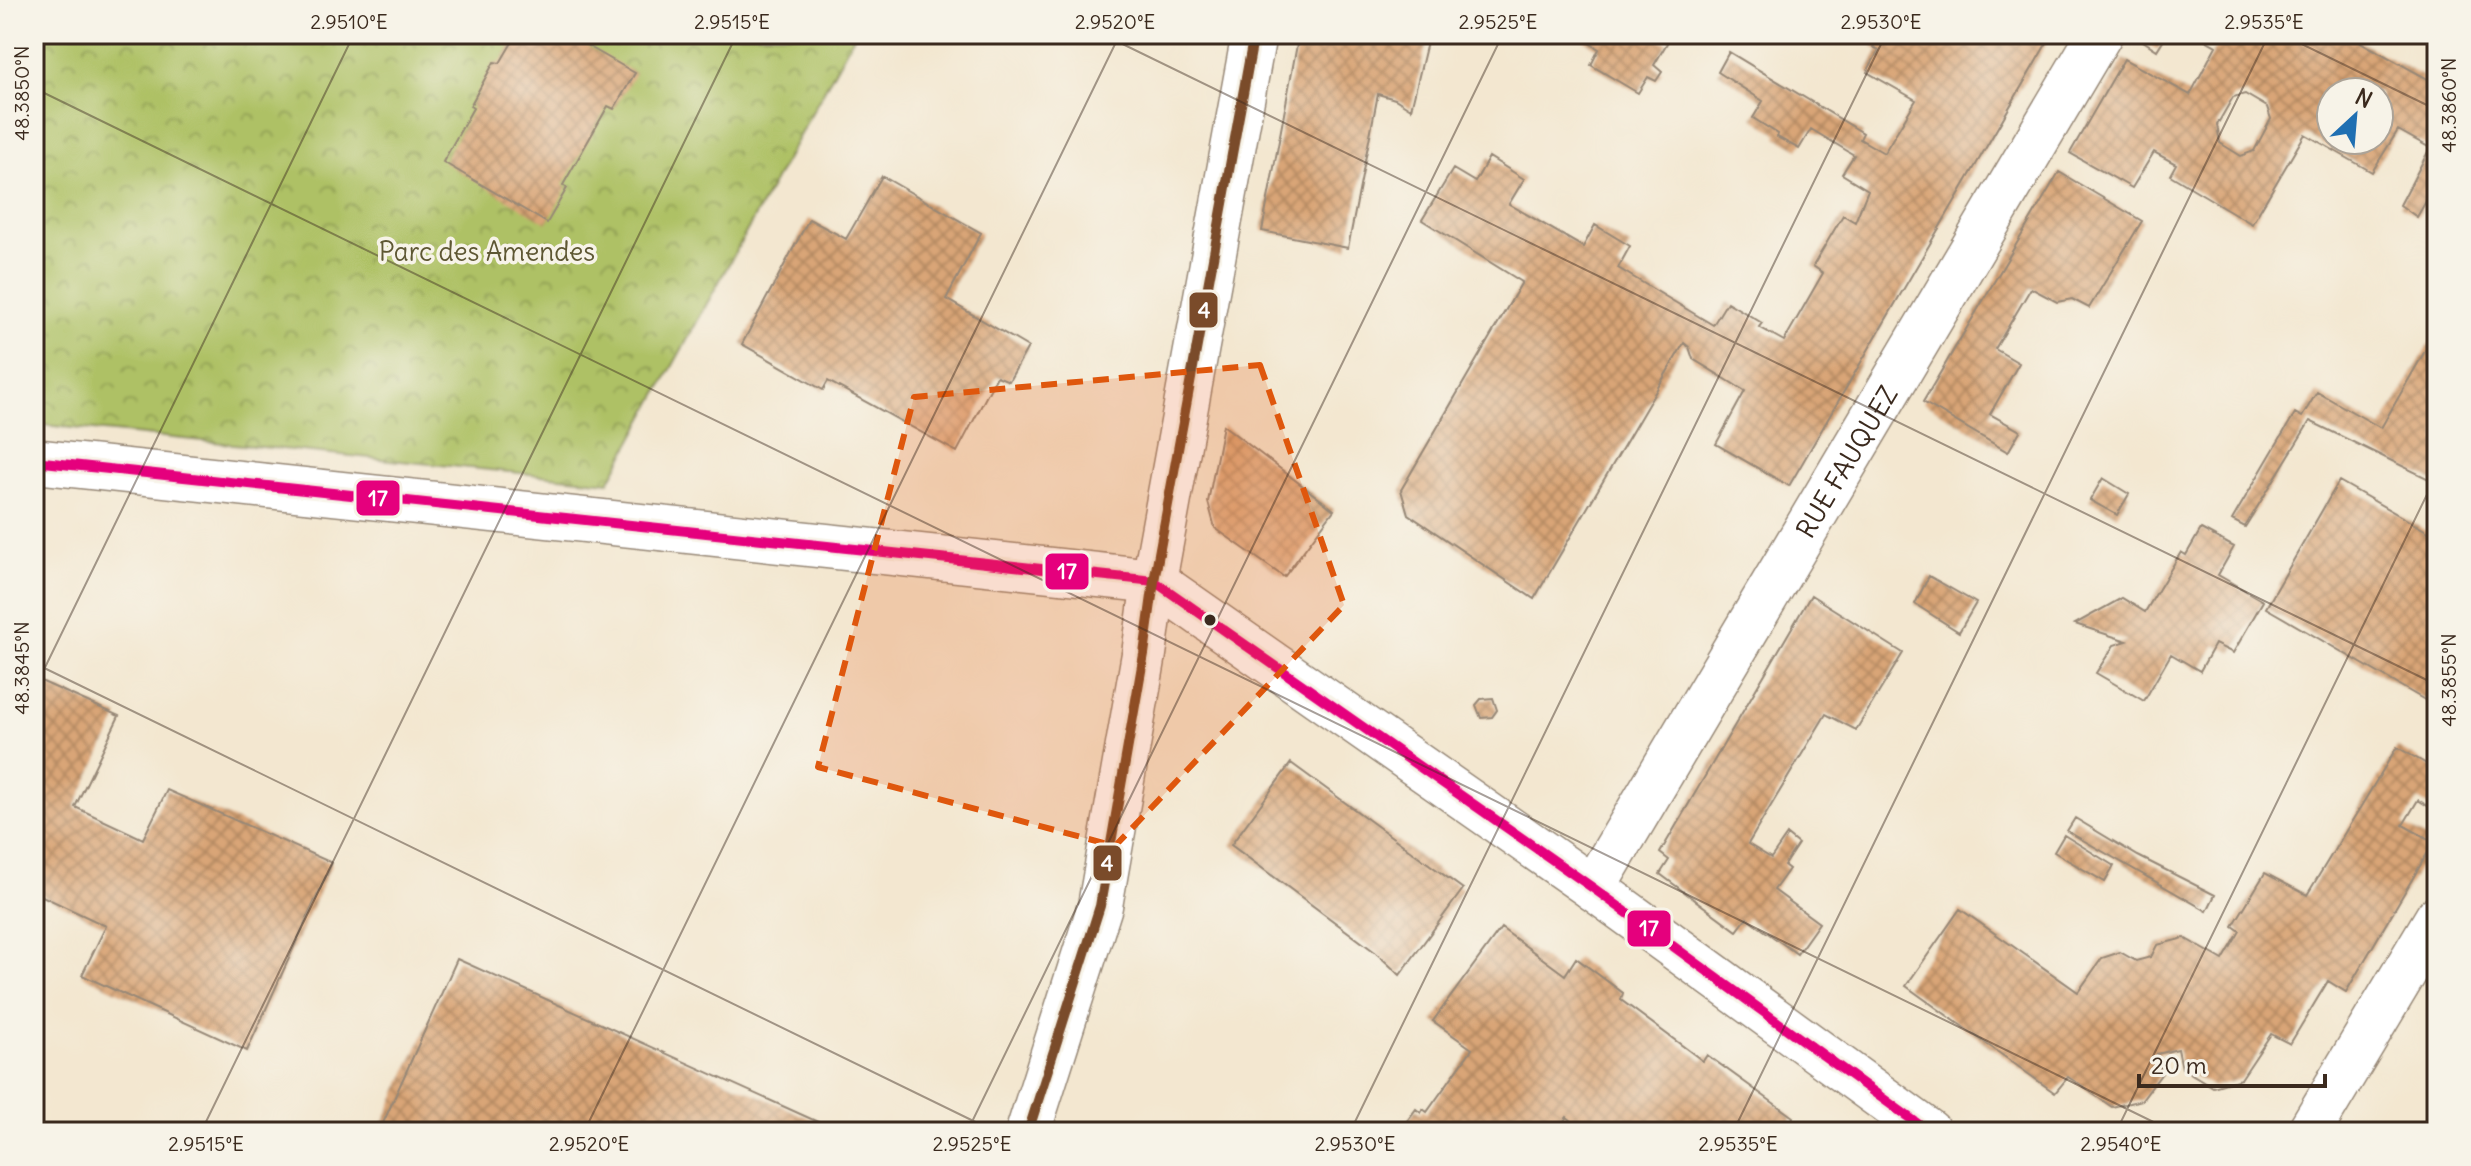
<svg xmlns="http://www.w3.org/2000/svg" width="2471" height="1166" viewBox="0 0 2471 1166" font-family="Delius,sans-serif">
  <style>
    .park { fill: url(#park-crowns); stroke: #747642; stroke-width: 2 }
    .building { fill: url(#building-cross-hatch); fill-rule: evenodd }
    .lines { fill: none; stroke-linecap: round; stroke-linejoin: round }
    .minor-casing { stroke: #978877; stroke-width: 47 }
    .minor { stroke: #fff; stroke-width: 44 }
    .bus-1-casing { stroke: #f7f3e8; stroke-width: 16 }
    .bus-2-casing { stroke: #f7f3e8; stroke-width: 16 }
    .bus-1 { stroke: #e5007d; stroke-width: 10 }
    .bus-2 { stroke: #7a4b2a; stroke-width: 10 }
    .marked { fill: #df570d; fill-opacity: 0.2; stroke: #df570d; stroke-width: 6; stroke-dasharray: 16 10; stroke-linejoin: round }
    .ticks { fill: none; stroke: #3b2a1e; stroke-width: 2; stroke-opacity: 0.45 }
    .bus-dot { fill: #3b2a1e; stroke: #f7f3e8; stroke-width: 3 }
    .labels { text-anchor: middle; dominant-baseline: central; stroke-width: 7; stroke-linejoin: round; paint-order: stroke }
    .park-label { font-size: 26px; fill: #5e5733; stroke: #f7f3e8 }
    .street-label { font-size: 26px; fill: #3b2a1e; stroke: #f7f3e8 }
    .line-badge { stroke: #f7f3e8; stroke-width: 3 }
    .badge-label { font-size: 22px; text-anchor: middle; font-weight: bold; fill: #fff }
    .neatline { fill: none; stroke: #3b2a1e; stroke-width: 3 }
    .ticks-label { font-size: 20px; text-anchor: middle; fill: #3b2a1e }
  </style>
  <defs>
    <pattern id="park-crowns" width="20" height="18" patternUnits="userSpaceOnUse" patternTransform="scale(2)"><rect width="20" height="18" fill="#aec165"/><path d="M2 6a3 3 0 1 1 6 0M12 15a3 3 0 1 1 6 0" fill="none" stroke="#8f9d53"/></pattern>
    <pattern id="building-cross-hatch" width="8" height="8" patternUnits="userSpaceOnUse" patternTransform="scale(2)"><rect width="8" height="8" fill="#d9a577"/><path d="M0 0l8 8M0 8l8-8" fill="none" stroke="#b18761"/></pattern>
  </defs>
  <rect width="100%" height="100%" fill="#f7f3e8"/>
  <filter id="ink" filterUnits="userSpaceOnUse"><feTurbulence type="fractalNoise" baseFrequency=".0125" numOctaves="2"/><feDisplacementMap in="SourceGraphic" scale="16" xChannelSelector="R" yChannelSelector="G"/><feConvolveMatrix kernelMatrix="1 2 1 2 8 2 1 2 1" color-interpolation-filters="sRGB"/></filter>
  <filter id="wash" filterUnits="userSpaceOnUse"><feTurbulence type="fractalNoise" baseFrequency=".006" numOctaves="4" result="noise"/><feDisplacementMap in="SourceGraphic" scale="32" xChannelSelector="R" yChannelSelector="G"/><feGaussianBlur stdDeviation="1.8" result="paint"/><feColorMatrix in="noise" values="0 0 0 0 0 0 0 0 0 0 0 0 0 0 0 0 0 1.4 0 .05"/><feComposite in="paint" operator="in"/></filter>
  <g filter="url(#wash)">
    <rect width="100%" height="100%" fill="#f3e7d0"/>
    <path class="park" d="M34 34H855L609 482 34 424Z"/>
    <g id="blocks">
      <path class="building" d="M517 34H567L635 73 614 109 608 106 563 185 567 188 547 223 443 162 473 108 470 106 494 62 500 63Z
        M1299 34H1429L1411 109 1395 99 1378 94 1348 248 1262 231Z
        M1575 34H1652L1667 43 1654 65 1662 72 1656 81 1648 77 1638 93 1591 65 1599 49Z
        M1882 34H2052L1789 486 1716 444 1745 391 1693 359 1689 347 1684 343 1534 599 1408 514 1401 490 1522 282 1422 220 1453 169 1475 182 1489 157 1524 179 1509 204 1583 247 1595 225 1630 246 1618 268 1713 325 1727 302 1762 323 1759 327 1784 341 1823 273 1813 266 1843 215 1855 222 1868 190 1842 174 1854 155 1811 129 1799 149 1777 137 1778 134 1753 118 1763 101 1718 72 1729 52 1863 133 1860 139 1884 153 1916 100 1867 72 1879 50 1873 47Z
        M2139 34H2167L2157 50 2137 37Z
        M2195 34H2346L2437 84V182L2417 217 2400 205 2430 148 2398 130 2372 172 2305 134 2252 224 2170 175 2176 164 2154 152 2132 188 2070 153 2124 59 2190 95 2216 46ZM2331 92H2379V140H2331ZM2245 94 2267 107 2271 119 2254 151 2241 156 2220 143 2217 125 2233 97Z
        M2059 172 2142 221 2089 308 2072 299 2057 302 2031 288 1995 349 2019 363 1990 414 2020 431 2008 452 1923 402Z
        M882 176 981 233 946 299 1028 347 1009 381 997 376 957 452 828 381 823 390 742 344 809 219 846 239Z
        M2437 330V483L2310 421 2245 527 2232 520 2295 413 2302 417 2317 392 2381 428Z
        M1223 425 1334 510 1284 577 1215 528 1208 502Z
        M2103 478 2129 494 2117 515 2090 500Z
        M2339 481 2437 537V691L2430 703 2266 608Z
        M2201 529 2234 547 2218 575 2263 601 2233 653 2215 644 2200 671 2171 654 2144 701 2096 673 2114 645 2127 641 2075 624 2122 598 2145 612 2181 552 2186 555Z
        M1929 576 1976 603 1959 632 1915 604Z
        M1811 595 1903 653 1856 730 1826 714 1748 844 1771 858 1787 835 1798 844 1784 865 1789 869 1774 890 1819 923 1797 954 1747 918 1737 931 1660 874 1669 860 1660 853Z
        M34 678 119 716 75 807 143 839 167 790 332 863 247 1051 82 975 106 926 36 893 34 897Z
        M1493 698 1497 710 1492 717 1481 718 1476 705 1481 699Z
        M2397 747 2437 770V812L2418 800 2403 825 2434 842 2346 992 2328 981 2290 1044 2271 1034 2241 1079 2213 1087 2182 1068 2178 1049 2157 1054 2162 1073 2142 1100 2112 1107 2068 1077 2055 1093 1906 986 1960 909 2078 992 2102 958 2120 952 2136 961 2151 957 2157 945 2184 938 2223 960 2240 931 2233 926 2265 873 2307 895Z
        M1291 763 1463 889 1400 975 1375 952 1231 845Z
        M2075 818 2138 856 2215 895 2207 911 2067 831Z
        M2064 835 2114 866 2105 882 2054 852Z
        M1501 928 1565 975 1576 958 1623 993 1621 1000 1703 1061 1707 1055 1793 1117 1789 1126 1798 1132H1582L1583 1130 1567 1117 1556 1132H1399L1416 1109 1421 1113 1423 1109 1427 1112 1472 1049 1433 1021Z
        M457 959 840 1132H379Z"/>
    </g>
  </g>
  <g filter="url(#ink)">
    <use href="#blocks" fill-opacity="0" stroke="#978877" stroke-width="2"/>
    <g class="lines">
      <defs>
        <g id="minor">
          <path d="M34 461 1154 581 1593 888 1929 1132"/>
          <path id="s1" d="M1593 888 2100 34"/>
          <path d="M1028 1132 1100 906 1144 654 1154 581 1254 34"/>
          <path d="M2309 1132 2437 918"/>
        </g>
      </defs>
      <use href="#minor" class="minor-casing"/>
      <use href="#minor" class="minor"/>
      <defs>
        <path id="bus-1" d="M34 461 1154 581 1593 888 1929 1132"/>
        <path id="bus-2" d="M1028 1132 1100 906 1144 654 1154 581 1254 34"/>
      </defs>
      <use href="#bus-1" class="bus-1-casing"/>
      <use href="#bus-2" class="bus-2-casing"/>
      <use href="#bus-1" class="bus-1"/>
      <use href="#bus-2" class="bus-2"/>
    </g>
  </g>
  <path class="marked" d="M1260 365 1344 605 1115 846 818 767 914 397Z"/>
  <path class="ticks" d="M1102 34 2437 685M2281 34 2437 110M34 88 2174 1132M34 663 996 1132M34 690 354 34M201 1132 737 34M584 1132 1120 34M967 1132 1503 34M1350 1132 1886 34M1733 1132 2269 34M2116 1132 2437 474"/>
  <circle class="bus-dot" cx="1210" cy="620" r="7"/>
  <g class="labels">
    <g class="park-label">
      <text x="487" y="251">Parc des Amendes</text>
    </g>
    <g class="street-label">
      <text stroke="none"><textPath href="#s1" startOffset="496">RUE FAUQUEZ</textPath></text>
    </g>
  </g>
  <g class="line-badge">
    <rect x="1188" y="291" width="31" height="38" rx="8" fill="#7a4b2a"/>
    <rect x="355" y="479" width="46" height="38" rx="8" fill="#e5007d"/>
    <rect x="1044" y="552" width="46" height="39" rx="8" fill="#e5007d"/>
    <rect x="1092" y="844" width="31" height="38" rx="8" fill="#7a4b2a"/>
    <rect x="1626" y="909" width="46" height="39" rx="8" fill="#e5007d"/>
  </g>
  <g class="badge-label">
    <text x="1204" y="318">4</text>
    <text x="378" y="506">17</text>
    <text x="1067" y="579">17</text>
    <text x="1107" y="871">4</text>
    <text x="1649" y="936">17</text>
  </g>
  <rect width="2471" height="1166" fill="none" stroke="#f7f3e8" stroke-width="88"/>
  <g transform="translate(2355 116) rotate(26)"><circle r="38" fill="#f7f3e8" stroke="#aca397" stroke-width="2"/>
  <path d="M0-6L14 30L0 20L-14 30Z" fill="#1f6fb2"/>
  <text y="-12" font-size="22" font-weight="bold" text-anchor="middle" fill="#3b2a1e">N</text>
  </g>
  <path d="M2139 1074v12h186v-12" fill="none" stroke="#3b2a1e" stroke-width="4"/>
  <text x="2151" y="1074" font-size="24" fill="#3b2a1e" stroke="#f7f3e8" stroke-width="6" paint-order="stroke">20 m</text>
  <rect x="44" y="44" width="2383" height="1078" class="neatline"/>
  <g class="ticks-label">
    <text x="349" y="29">2.9510°E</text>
    <text x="732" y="29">2.9515°E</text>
    <text x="1115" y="29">2.9520°E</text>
    <text x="1498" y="29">2.9525°E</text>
    <text x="1881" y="29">2.9530°E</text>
    <text x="2264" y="29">2.9535°E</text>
    <text transform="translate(22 93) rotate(-90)" y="7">48.3850°N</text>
    <text transform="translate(2449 105) rotate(-90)" y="7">48.3860°N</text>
    <text transform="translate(22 668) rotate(-90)" y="7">48.3845°N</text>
    <text transform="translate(2449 680) rotate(-90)" y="7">48.3855°N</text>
    <text x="206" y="1151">2.9515°E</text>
    <text x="589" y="1151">2.9520°E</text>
    <text x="972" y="1151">2.9525°E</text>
    <text x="1355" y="1151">2.9530°E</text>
    <text x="1738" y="1151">2.9535°E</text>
    <text x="2121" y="1151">2.9540°E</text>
  </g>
</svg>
